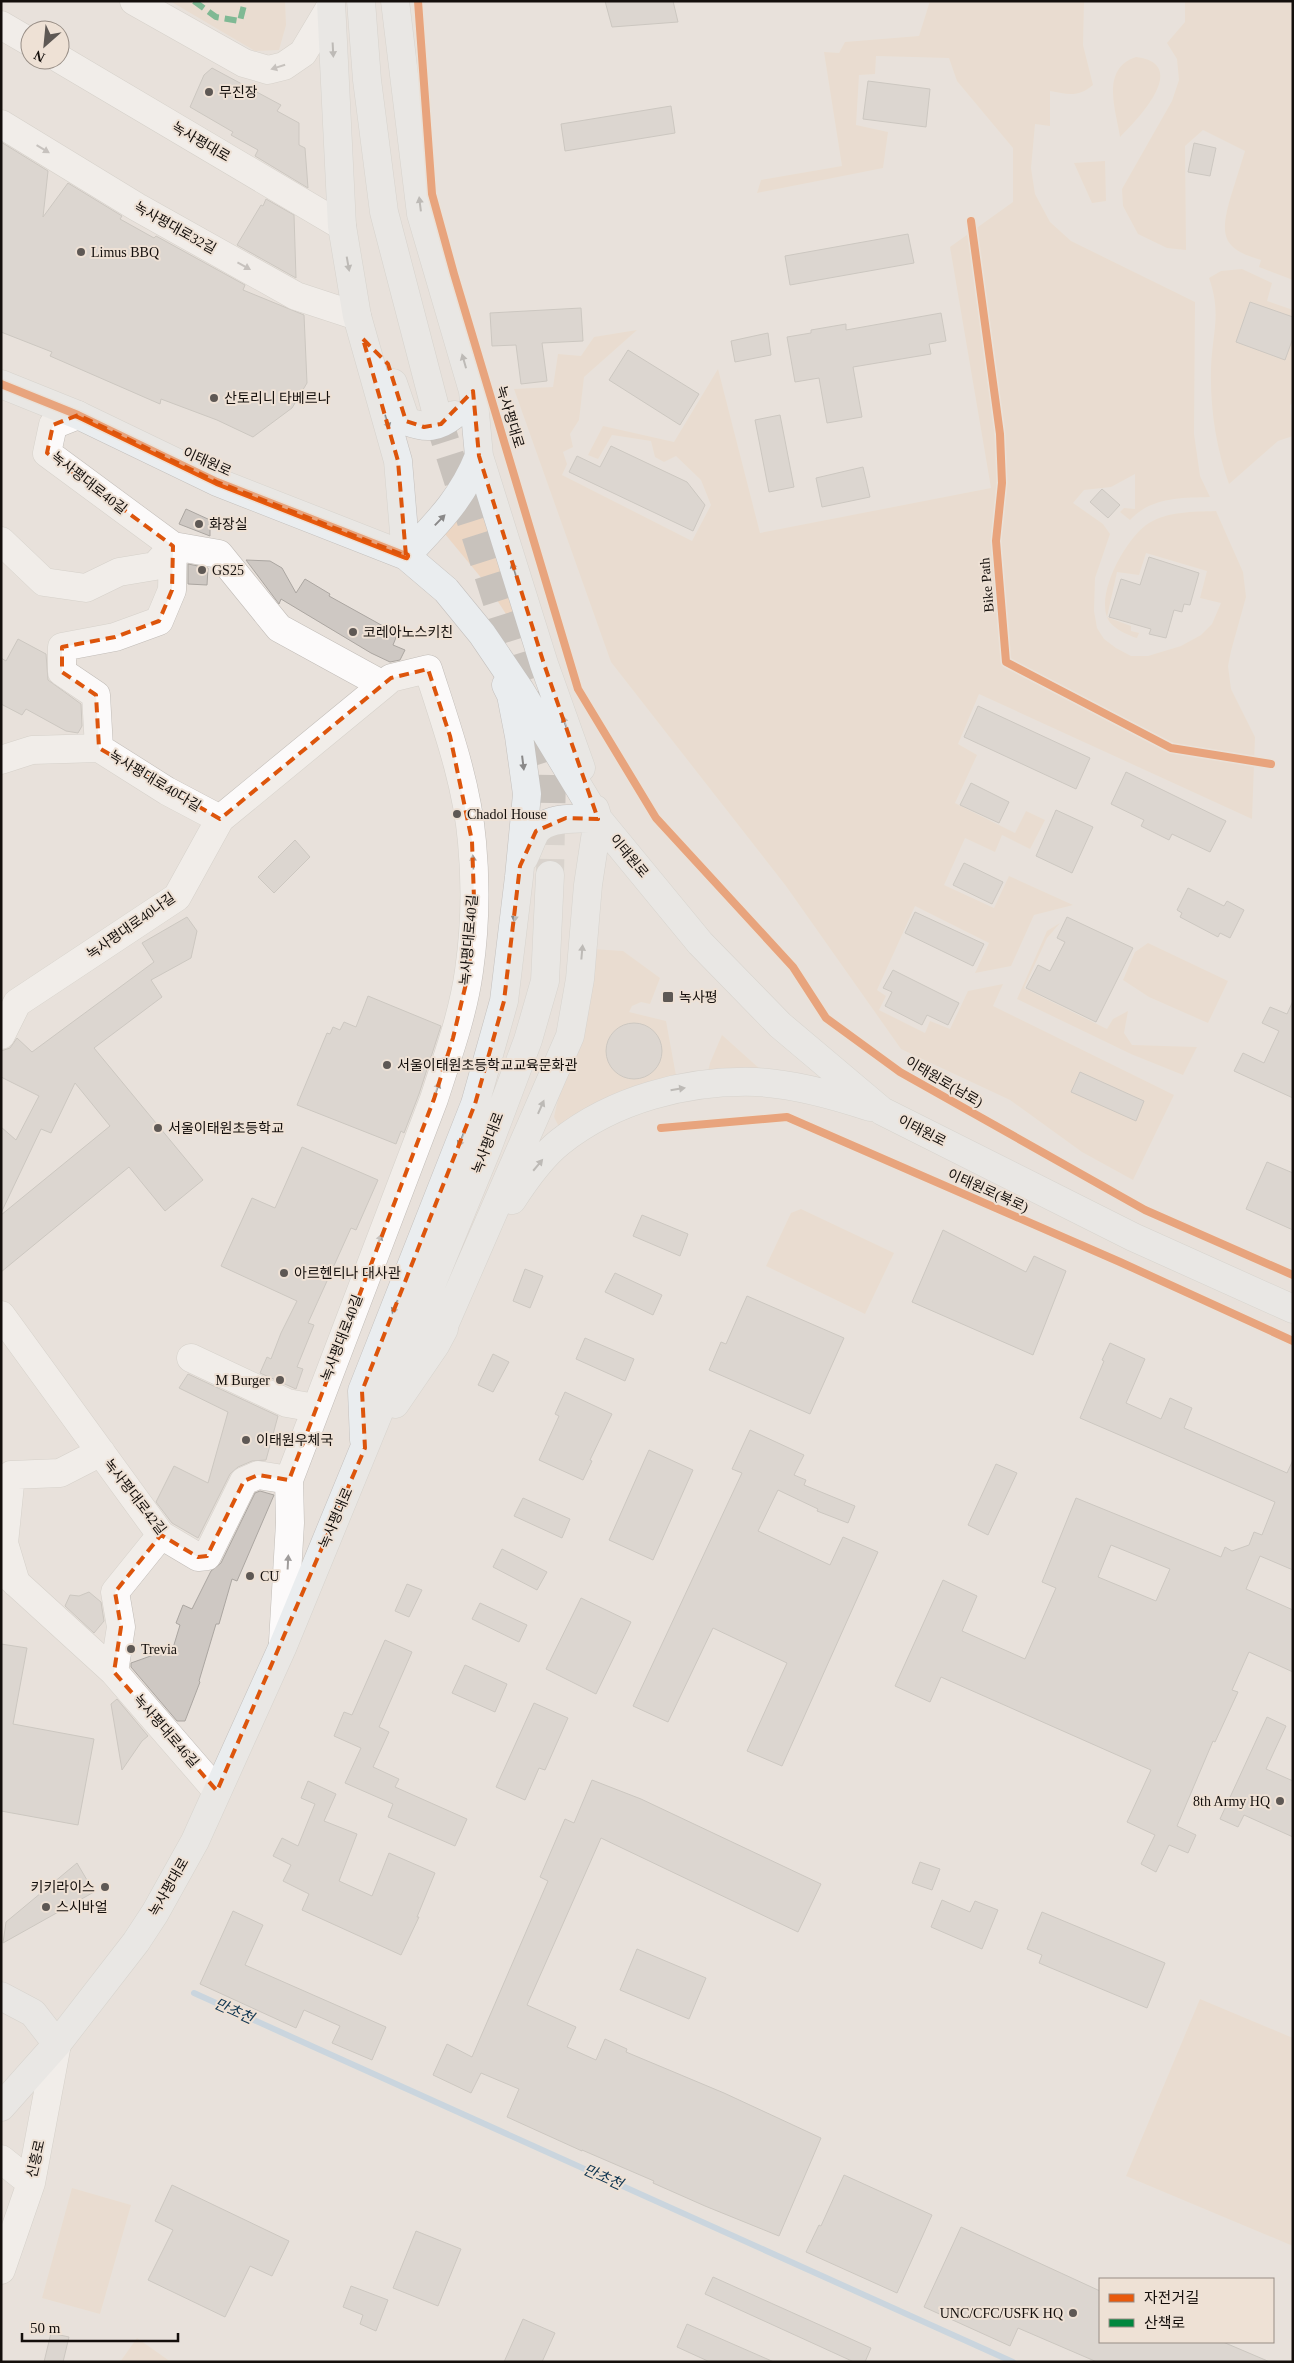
<svg xmlns="http://www.w3.org/2000/svg" width="1294" height="2363" viewBox="0 0 1294 2363" font-family="'Times New Roman','Noto Sans KR',serif">
  <style>
    .green { fill: #ecd6c3 }
    .lines { fill: none; stroke-linecap: round; stroke-linejoin: round }
    .stream { stroke: #a6c6e2; stroke-width: 6 }
    .building { fill: #cec8c3; stroke: #aba6a1; fill-rule: evenodd }
    .major-tunnel { stroke: #c8c2bc; stroke-width: 28; stroke-dasharray: 28 14; stroke-linecap: butt }
    .minor-casing { stroke: #c1bcb7; stroke-width: 29 }
    .major-casing { stroke: #c4c0bd; stroke-width: 29 }
    .minor { stroke: #fcfafa; stroke-width: 28 }
    .major { stroke: #eaedef; stroke-width: 28 }
    .quiet { stroke: #00873e; stroke-width: 6; stroke-dasharray: 12 6; stroke-linecap: butt }
    .cycleway-casing { stroke: #eee1d5; stroke-width: 11 }
    .cycleway { stroke: #e8590c; stroke-width: 8 }
    .oneway { fill: #8a8989 }
    .oneway2 { fill: #9f9c9b }
    .marked { fill: none; stroke: #dd550c; stroke-width: 4; stroke-dasharray: 10 6; stroke-linejoin: round }
    .poi-dot { fill: #5e5854; stroke: #eee1d5; stroke-width: 2 }
    .labels { text-anchor: middle; dominant-baseline: central; stroke-width: 4; stroke-linejoin: round; paint-order: stroke }
    .poi-label { font-size: 14px; fill: #140f0c; stroke: #eee1d5; text-anchor: start }
    .street-label { font-size: 14px; fill: #140f0c; stroke: #eee1d5 }
    .water-label { font-size: 15px; font-style: italic; fill: #0e3450; stroke: #eee1d5 }
  </style>
  <rect width="100%" height="100%" fill="#e8e1db"/>
  <path class="green" d="M170 1H285L286 25 279 50 255 51Z
    M930 1H1084L1083 45 1093 85C1078 98 1067 94 1050 91V126L1035 124 1031 168 1035 194 1050 222 1071 241 1195 302 1194 434 1200 476 1210 497C1181 498 1151 497 1130 520L1120 512 1124 508 1135 509V474L1111 487 1084 490 1073 503 1103 524 1110 534 1095 578 1094 611 1097 628 1104 639 1116 648 1131 656H1148L1181 646 1201 635 1212 624 1221 603 1200 598 1207 571 1146 553 1139 575 1117 572 1107 617 1131 626V631L1139 633 1137 638C1127 635 1110 627 1107 617 1097 590 1127 537 1149 523 1169 511 1193 512 1216 511L1243 572 1246 597 1231 651 1228 666 1231 689 1255 737 1252 819 979 694 958 744 977 755 955 803 1015 833 1026 811 1045 820 1030 849 1002 835 995 852 965 838 944 885 994 908 1009 876 1073 905 1034 915 1011 966 975 973 989 943 915 906 877 990 886 996 879 1010 925 1033 930 1021 950 1029 968 991 1003 984 993 1006 1174 1095 1133 1180 1082 1152 1010 1100 901 1049 786 886 611 662 514 389 553 387 558 354 581 356 594 337 637 330 584 377 579 420 570 434 573 447 563 452 567 464 562 475 692 541 711 505 701 480 676 456 664 462 655 457 651 441 612 435 598 459 588 455 603 426 674 442 718 369 760 533 991 488 950 247 1013 202V148L957 81 949 58 876 56 875 74 859 75 856 125 888 132 883 168 757 193 761 180 842 166 824 52 839 53 845 42 919 36Z
    M1185 1H1293V280L1259 267 1261 260C1222 249 1220 235 1230 199 1235 183 1240 167 1245 151L1203 130 1185 146 1186 250 1167 248 1138 234 1123 206 1122 189 1172 101 1179 80 1177 59 1167 43 1185 22Z
    M1136 57C1192 64 1136 121 1120 137 1116 110 1100 69 1136 57Z
    M1105 161 1106 201 1092 203 1074 163Z
    M1242 269 1272 283 1267 301 1293 310V403L1290 405 1293 436 1278 441 1229 484C1216 448 1210 408 1211 369 1212 334 1222 314 1209 278L1221 271Z
    M475 489 527 637 522 639 488 586 445 534 467 508Z
    M1060 923 1047 938 1024 988 1107 1029 1113 1019 1128 1011 1124 1033 1132 1045 1197 1047 1183 1075 1131 1054 1017 999 1047 931Z
    M1148 943 1228 981 1208 1023 1149 997 1123 980 1135 952Z
    M592 949 623 951 660 978 650 1004 641 1002 632 1006 629 1012 666 1021 677 1081 564 1126 558 1125 554 1117Z
    M722 1035 761 1070 705 1084 710 1063Z
    M801 1209 894 1253 865 1314 766 1266 791 1213Z
    M1200 1999 1293 2038V2246L1126 2176Z
    M72 2188 131 2205 100 2314 42 2298Z
    M137 2338 171 2362H120Z"/>
  <g class="lines">
    <path class="stream" d="M194 1993 1013 2362"/>
  </g>
  <path class="building" d="M605 1H673L678 22 612 27Z
    M212 68 281 105 277 111 299 123V145L305 148 308 188 255 156 258 150 231 135 233 132 190 107 204 75Z
    M868 81 930 89 926 127 863 119Z
    M671 106 675 133 565 151 561 124Z
    M1 142 48 171 43 217 68 183 122 216 120 219 154 238 156 236 245 285 243 290 304 315 307 383 292 408 253 437 217 420 161 399 160 404 50 356 52 352 1 332Z
    M1194 143 1216 148 1210 176 1188 172Z
    M266 199 294 215 296 278 237 245 261 205 263 206Z
    M908 234 914 263 790 285 785 256Z
    M1250 302 1293 317V338L1285 360 1236 342Z
    M581 308 583 341 542 343 547 381 521 384 516 345 492 346 490 313Z
    M941 313 946 341 929 344 931 354 853 367 862 417 827 423 819 378 795 382 787 337 811 333V330L846 324V330Z
    M768 333 771 355 735 362 731 341Z
    M628 350 699 394 680 425 609 380Z
    M780 415 794 487 769 492 755 420Z
    M611 446 687 482 705 505 693 531 569 472 577 456 600 467Z
    M863 467 870 497 822 507 816 478Z
    M1102 489 1120 505 1108 518 1090 502Z
    M186 509 210 520V536L179 524Z
    M1149 557 1199 573 1190 605 1184 604 1182 612 1174 610 1166 638 1149 634 1151 629 1109 617 1121 579 1140 585Z
    M246 560 270 561 282 568 296 593 305 579 330 594 329 596 383 626 385 624 399 630 393 645 405 650 400 660 390 662 371 653 281 599 279 604Z
    M188 564 208 568 207 585 188 584Z
    M18 639 46 654 48 680 81 704 82 726 78 733 66 731 26 709 22 715 1 704V658L6 661Z
    M978 706 1090 758 1076 789 964 737Z
    M1126 772 1226 821 1210 852 1172 834 1169 840 1141 826 1144 820 1111 804Z
    M971 783 1009 802 999 823 960 805Z
    M1056 810 1093 827 1072 873 1036 856Z
    M295 840 310 857 274 893 258 877Z
    M964 863 1003 882 992 904 953 885Z
    M1188 888 1224 906 1227 901 1244 910 1230 938 1220 933 1218 937 1180 917 1182 913 1177 910Z
    M915 912 984 944 973 966 905 933Z
    M187 917 197 931 191 958 151 980 162 997 94 1048 203 1180 165 1211 129 1167 1 1272V1215L110 1126 75 1083 51 1133 41 1129 1 1213V1127L16 1140 39 1096 1 1077V1051L10 1048 17 1038 32 1052 154 962 142 943Z
    M1067 917 1133 948 1096 1022 1026 988 1038 965 1050 971 1065 942 1057 938Z
    M893 970 959 1003 948 1025 927 1015 922 1025 885 1006 892 992 883 988Z
    M368 996 441 1026 419 1094 404 1133 401 1131 396 1144 297 1105 327 1033 330 1034 333 1027 340 1030 344 1022 356 1027Z
    M1293 1001V1098L1234 1071 1243 1053 1264 1063 1279 1031 1262 1023 1270 1007 1287 1014Z
    M606 1051a28 28 0 1 1 56 0a28 28 0 1 1-56 0Z
    M1080 1072 1144 1101 1136 1121 1071 1092Z
    M302 1147 378 1180 356 1230 351 1228 308 1323 314 1325 297 1367 303 1369 296 1389 260 1373 267 1357 271 1359 281 1333 297 1301 221 1266 252 1198 275 1208Z
    M1267 1162 1293 1173V1230L1246 1209Z
    M642 1215 688 1234 680 1256 633 1236Z
    M943 1230 1026 1272 1034 1256 1066 1271 1033 1355 912 1302Z
    M525 1269 543 1276 530 1308 513 1301Z
    M615 1273 662 1295 653 1315 605 1292Z
    M747 1296 844 1338 810 1414 709 1370 721 1342 726 1344Z
    M585 1338 634 1359 625 1381 576 1359Z
    M1110 1343 1145 1359 1126 1403 1161 1419 1170 1398 1192 1408 1184 1428 1287 1473 1293 1460V1570L1260 1556 1246 1589 1293 1610V1672L1249 1652 1232 1690 1238 1692 1215 1742 1213 1741 1177 1826 1196 1835 1188 1853 1169 1845 1156 1872 1141 1864 1155 1835 1127 1822 1151 1770 941 1677 930 1702 895 1686 943 1580 977 1596 962 1631 1025 1659 1056 1588 1042 1582 1076 1498 1221 1557 1225 1547 1232 1551 1249 1545 1254 1532 1262 1535 1275 1502 1080 1418 1104 1361 1102 1360ZM1111 1545 1170 1569 1156 1601 1098 1577Z
    M493 1354 509 1362 493 1392 478 1385Z
    M188 1374 278 1416 266 1460 252 1461 238 1467 230 1474 198 1538 172 1523 156 1502 174 1466 208 1483 228 1412 179 1388Z
    M565 1392 612 1414 590 1460 592 1461 583 1480 539 1460 559 1416 555 1414Z
    M750 1430 804 1455 794 1475 806 1480 804 1485 855 1506 848 1523 817 1511 818 1509 778 1490 758 1531 830 1565 843 1537 878 1552 782 1766 747 1751 787 1663 713 1628 668 1722 633 1706 742 1473 732 1469Z
    M649 1450 693 1470 653 1560 609 1540Z
    M996 1464 1017 1473 988 1535 968 1525Z
    M260 1491 274 1495 237 1581 232 1579 219 1624H216L199 1681 200 1682 185 1721H177L131 1667V1663L173 1648 180 1625 176 1623 183 1605 192 1609 211 1571 221 1563 255 1493Z
    M523 1498 570 1519 562 1538 514 1516Z
    M502 1549 547 1572 537 1590 493 1567Z
    M407 1584 422 1590 409 1617 395 1611Z
    M89 1592 101 1602 104 1621 94 1633 65 1606 70 1595 79 1596Z
    M581 1598 631 1622 596 1694 546 1669Z
    M480 1603 527 1625 519 1642 472 1619Z
    M385 1640 412 1652 379 1727 389 1732 373 1767 399 1779 395 1787 467 1819 455 1846 388 1817 393 1804 345 1783 361 1748 334 1736 344 1712 352 1715Z
    M1 1644 27 1648 13 1724 94 1739 78 1825 1 1811Z
    M465 1665 507 1684 495 1712 452 1693Z
    M117 1699 148 1736 142 1741 122 1770 111 1704Z
    M534 1703 568 1718 545 1770 539 1768 525 1800 496 1787Z
    M1267 1717 1286 1726 1266 1769 1293 1781V1837L1244 1815 1238 1827 1220 1819Z
    M592 1780 641 1799 821 1884 798 1932 601 1838 527 2005 576 2027 567 2047 596 2060 605 2039 627 2049 626 2052 724 2093 821 2138 779 2236 705 2206 653 2183 654 2181 582 2150V2151L507 2117 519 2089 481 2073 471 2093 433 2075 447 2044 472 2057 548 1881 540 1877 565 1819 574 1823Z
    M308 1781 336 1794 324 1821 357 1834 339 1881 372 1896 389 1853 435 1873 417 1917H419L401 1955 302 1910 309 1894 283 1881 291 1865 273 1856 282 1838 298 1846 315 1804 301 1798Z
    M920 1862 940 1869 932 1890 912 1883Z
    M77 1863 94 1892 3 1943 6 1922Z
    M942 1900 970 1912 975 1901 998 1910 982 1949 931 1927Z
    M233 1911 263 1925 245 1965 386 2027 372 2060 332 2043 340 2026 304 2010 296 2028 200 1984Z
    M1042 1912 1165 1963 1147 2008 1039 1963 1042 1955 1027 1949Z
    M637 1949 706 1978 689 2019 620 1990Z
    M844 2175 932 2215 897 2293 806 2252 819 2225 821 2226Z
    M172 2185 289 2241 272 2276 250 2266 225 2317 148 2280 173 2230 155 2221Z
    M961 2227 1100 2291V2342H1223L1270 2362H1097L1018 2328 1010 2346 924 2307Z
    M416 2231 461 2249 438 2306 393 2288Z
    M713 2277 871 2348 865 2362H854L705 2294Z
    M351 2286 388 2300 376 2331 360 2324 363 2315 343 2307Z
    M523 2319 555 2333 542 2362H504Z
    M687 2324 774 2362H710L677 2347Z
    M51 2333 69 2337 63 2362H44Z"/>
  <g class="lines">
    <path class="major-tunnel" d="M437 415 552 774 550 875"/>
    <defs>
      <path id="minor" d="M134 1 244 63 268 70 284 66 303 53 331 6
        M1 25 30 42
        M60 59 342 226
        M1 124 137 207 296 296 357 316
        M78 415 53 425 47 453 173 546 219 554 279 628 383 685 391 678 428 669C446 725 467 783 472 842 476 884 475 929 469 971 463 1015 447 1058 434 1099L289 1480 290 1523 283 1642
        M1 541 44 582 86 588 119 572 155 566 173 546 172 590 159 621 115 637 62 647V672L96 695 99 748
        M1 760 32 750 99 748 167 791 220 819
        M1 1035 17 1003 177 897 220 819 383 685
        M1 1315 161 1535 198 1557 207 1556 244 1481 258 1475 289 1480
        M191 1358 287 1403 315 1408
        M1 1569 114 1672 217 1791
        M16 1583 4 1543 11 1475 60 1473 101 1452
        M114 1672 121 1627 115 1592 161 1535
        M1 2159 31 2183
        M1 2270 31 2183 57 2044"/>
      <path id="major" d="M331 1 342 226 357 316 398 461 406 556
        M361 1 367 80 384 212 437 415
        M395 1 421 214 473 391 479 456 544 664 581 768
        M393 383 406 421C426 429 438 428 454 415
        M1 384 78 415 217 482 406 556 446 590 482 634 520 690 598 819 700 943 780 1025 882 1111 1133 1237 1293 1309
        M406 556C437 523 462 499 479 456
        M524 858C528 850 531 841 535 833 546 816 581 818 598 819
        M512 1200C525 1180 541 1157 560 1142 614 1099 687 1080 756 1082 794 1084 834 1095 870 1107
        M436 1344 570 1036 580 979 588 885 598 819 595 809
        M395 1404 436 1344 444 1329
        M364 1440 362 1391 475 1104 504 1001 519 877 527 794 519 736 511 695 506 685
        M1 1996 33 2013 57 2044
        M1 2107 57 2044 136 1942 155 1913 195 1841 283 1646 487 1149 528 1040 545 981 550 875"/>
    </defs>
    <use href="#minor" class="minor-casing"/>
    <use href="#major" class="major-casing"/>
    <use href="#minor" class="minor"/>
    <use href="#major" class="major"/>
    <path class="quiet" d="M194 1 216 17 240 21 245 1"/>
    <defs>
      <path id="cycleway" d="M418 1 432 194 454 274 578 689 656 818 793 967 826 1018 900 1072 1145 1210 1293 1275
        M971 221 1000 434 1002 483 996 541 1006 662 1171 748 1271 764
        M1 384 78 415 217 482 406 556
        M661 1128 787 1117 1120 1262 1293 1341"/>
    </defs>
    <use href="#cycleway" class="cycleway-casing"/>
    <use href="#cycleway" class="cycleway"/>
  </g>
  <defs><path id="oneway-solid" d="M-6-.8H1V-3.2L6.5 0L1 3.2V.8H-6Z" transform="scale(1.25)"/></defs>
  <g class="oneway">
    <use href="#oneway-solid" transform="translate(333 50) rotate(87)"/>
    <use href="#oneway-solid" transform="translate(420 204) rotate(-97)"/>
    <use href="#oneway-solid" transform="translate(348 264) rotate(80)"/>
    <use href="#oneway-solid" transform="translate(464 361) rotate(-106)"/>
    <use href="#oneway-solid" transform="translate(387 422) rotate(74)"/>
    <use href="#oneway-solid" transform="translate(440 520) rotate(-46)"/>
    <use href="#oneway-solid" transform="translate(514 569) rotate(-107)"/>
    <use href="#oneway-solid" transform="translate(565 723) rotate(-109)"/>
    <use href="#oneway-solid" transform="translate(523 763) rotate(83)"/>
    <use href="#oneway-solid" transform="translate(515 915) rotate(97)"/>
    <use href="#oneway-solid" transform="translate(582 952) rotate(-85)"/>
    <use href="#oneway-solid" transform="translate(678 1089) rotate(-9)"/>
    <use href="#oneway-solid" transform="translate(541 1107) rotate(-66)"/>
    <use href="#oneway-solid" transform="translate(461 1140) rotate(112)"/>
    <use href="#oneway-solid" transform="translate(538 1165) rotate(-50)"/>
    <use href="#oneway-solid" transform="translate(395 1307) rotate(112)"/>
  </g>
  <g class="oneway2">
    <use href="#oneway-solid" transform="translate(278 67) rotate(162)"/>
    <use href="#oneway-solid" transform="translate(43 149) rotate(31)"/>
    <use href="#oneway-solid" transform="translate(244 266) rotate(29)"/>
    <use href="#oneway-solid" transform="translate(473 862) rotate(-92)"/>
    <use href="#oneway-solid" transform="translate(437 1089) rotate(-72)"/>
    <use href="#oneway-solid" transform="translate(379 1241) rotate(-69)"/>
    <use href="#oneway-solid" transform="translate(288 1562) rotate(-87)"/>
  </g>
  <path d="M0 0H1294V2363H0ZM363 339 388 364 406 421 424 427 441 424 473 391 479 456 544 664 598 819 566 818 536 831 520 866 504 1001 475 1104 362 1391 365 1448 217 1791 114 1672 121 1627 115 1592 161 1535 198 1557 207 1556 244 1481 258 1475 289 1480 434 1099 453 1038 469 971 474 899 472 841 450 736 428 669 391 678 220 819 99 748 96 695 62 672V647L115 637 159 621 172 590 173 546 47 453 53 425 78 415 217 482 406 556 398 461Z" fill="#e8e1db" fill-opacity=".55" fill-rule="evenodd"/>
  <path class="marked" d="M363 339 388 364 406 421 424 427 441 424 473 391 479 456 544 664 598 819 566 818 536 831 520 866 504 1001 475 1104 362 1391 365 1448 217 1791 114 1672 121 1627 115 1592 161 1535 198 1557 207 1556 244 1481 258 1475 289 1480 434 1099 453 1038 469 971 474 899 472 841 450 736 428 669 391 678 220 819 99 748 96 695 62 672V647L115 637 159 621 172 590 173 546 47 453 53 425 78 415 217 482 406 556 398 461Z"/>
  <g class="poi-dot">
    <circle cx="209" cy="92" r="5"/>
    <circle cx="81" cy="252" r="5"/>
    <circle cx="214" cy="398" r="5"/>
    <circle cx="199" cy="524" r="5"/>
    <circle cx="202" cy="570" r="5"/>
    <circle cx="353" cy="632" r="5"/>
    <circle cx="457" cy="814" r="5"/>
    <rect x="662" y="991" width="12" height="12" rx="2.5"/>
    <circle cx="387" cy="1065" r="5"/>
    <circle cx="158" cy="1128" r="5"/>
    <circle cx="284" cy="1273" r="5"/>
    <circle cx="280" cy="1380" r="5"/>
    <circle cx="246" cy="1440" r="5"/>
    <circle cx="250" cy="1576" r="5"/>
    <circle cx="131" cy="1649" r="5"/>
    <circle cx="1280" cy="1801" r="5"/>
    <circle cx="105" cy="1887" r="5"/>
    <circle cx="46" cy="1907" r="5"/>
    <circle cx="1073" cy="2313" r="5"/>
  </g>
  <g class="labels">
    <g class="poi-label">
      <text x="219" y="92">무진장</text>
      <text x="91" y="252">Limus BBQ</text>
      <text x="224" y="398">산토리니 타베르나</text>
      <text x="209" y="524">화장실</text>
      <text x="212" y="570">GS25</text>
      <text x="363" y="632">코레아노스키친</text>
      <text x="467" y="814">Chadol House</text>
      <text x="679" y="997">녹사평</text>
      <text x="397" y="1065">서울이태원초등학교교육문화관</text>
      <text x="168" y="1128">서울이태원초등학교</text>
      <text x="294" y="1273">아르헨티나 대사관</text>
      <text x="270" y="1380" text-anchor="end">M Burger</text>
      <text x="256" y="1440">이태원우체국</text>
      <text x="260" y="1576">CU</text>
      <text x="141" y="1649">Trevia</text>
      <text x="1270" y="1801" text-anchor="end">8th Army HQ</text>
      <text x="95" y="1887" text-anchor="end">키키라이스</text>
      <text x="56" y="1907">스시바얼</text>
      <text x="1063" y="2313" text-anchor="end">UNC/CFC/USFK HQ</text>
    </g>
    <g class="street-label">
      <text transform="translate(201 142) rotate(30)">녹사평대로</text>
      <text transform="translate(175 228) rotate(29)">녹사평대로32길</text>
      <text transform="translate(510 417) rotate(73)">녹사평대로</text>
      <text transform="translate(207 462) rotate(24)">이태원로</text>
      <text transform="translate(89 483) rotate(38)">녹사평대로40길</text>
      <text transform="translate(987 585) rotate(-95)">Bike Path</text>
      <text transform="translate(155 781) rotate(31)">녹사평대로40다길</text>
      <text transform="translate(629 856) rotate(50)">이태원로</text>
      <text transform="translate(131 926) rotate(-35)">녹사평대로40나길</text>
      <text transform="translate(469 940) rotate(-85)">녹사평대로40길</text>
      <text transform="translate(944 1082) rotate(30)">이태원로(남로)</text>
      <text transform="translate(922 1131) rotate(27)">이태원로</text>
      <text transform="translate(488 1143) rotate(-69)">녹사평대로</text>
      <text transform="translate(988 1191) rotate(24)">이태원로(북로)</text>
      <text transform="translate(342 1338) rotate(-69)">녹사평대로40길</text>
      <text transform="translate(135 1497) rotate(52)">녹사평대로42길</text>
      <text transform="translate(336 1518) rotate(-67)">녹사평대로</text>
      <text transform="translate(166 1731) rotate(49)">녹사평대로46길</text>
      <text transform="translate(169 1887) rotate(-60)">녹사평대로</text>
      <text transform="translate(36 2159) rotate(-77)">신흥로</text>
    </g>
    <g class="water-label">
      <text transform="translate(234 2011) rotate(24)">만초천</text>
      <text transform="translate(603 2177) rotate(24)">만초천</text>
    </g>
  </g>
  <rect width="1294" height="2363" fill="none" stroke="#140f0c" stroke-width="5"/>
  <rect x="1099" y="2278" width="175" height="65" fill="#eee1d5" stroke="#978d85"/>
  <rect x="1109" y="2294" width="25" height="8" fill="#e8590c" stroke="#978d85"/>
  <text x="1144" y="2303" font-size="15" fill="#140f0c">자전거길</text>
  <rect x="1109" y="2319" width="25" height="8" fill="#00873e" stroke="#978d85"/>
  <text x="1144" y="2328" font-size="15" fill="#140f0c">산책로</text>
  <g transform="translate(45 45) rotate(207)"><circle r="24" fill="#eee1d5" stroke="#978d85"/>
  <path d="M0-4L9 19L0 12L-9 19Z" fill="#5e5854"/>
  <text y="-8" font-size="14" font-weight="bold" text-anchor="middle" fill="#140f0c">N</text>
  </g>
  <path d="M22 2333v8h156v-8" fill="none" stroke="#140f0c" stroke-width="2.5"/>
  <text x="30" y="2333" font-size="15" fill="#140f0c" stroke="#eee1d5" stroke-width="4" paint-order="stroke">50 m</text>
</svg>
